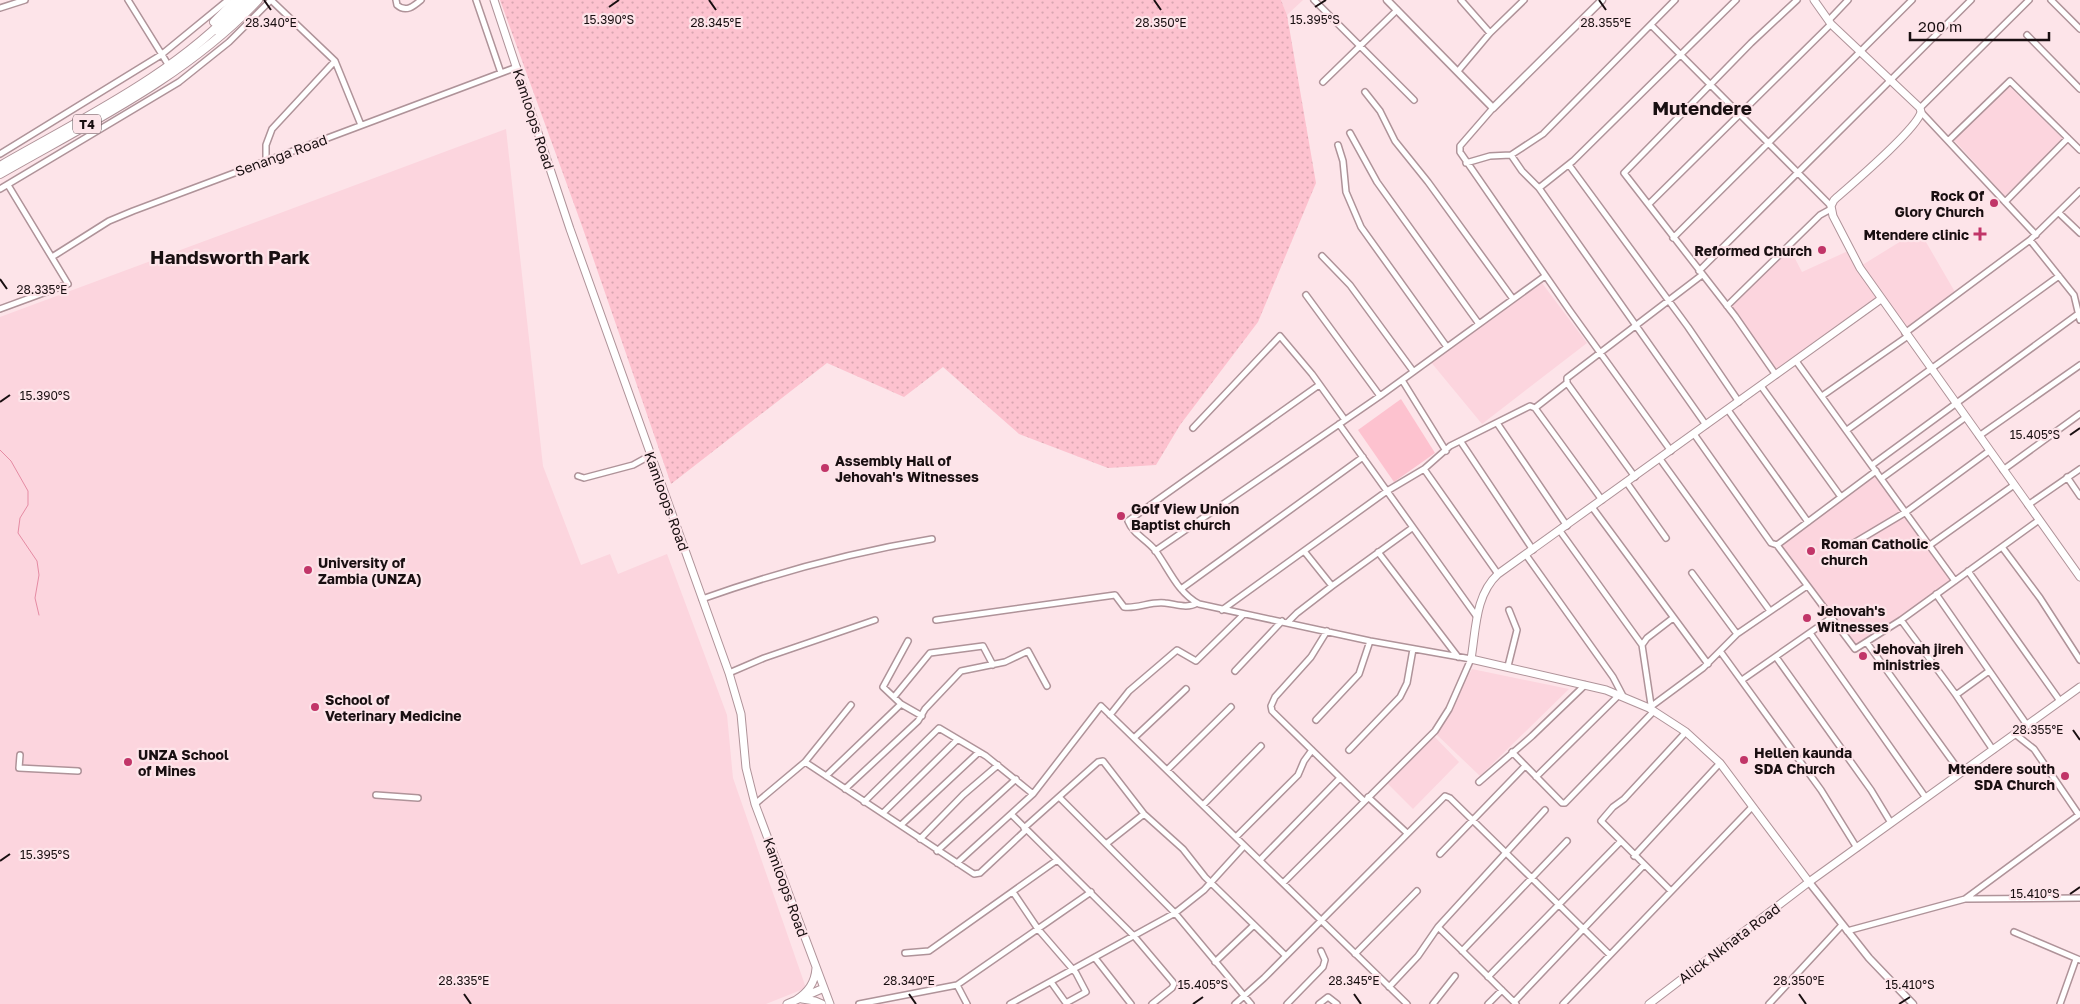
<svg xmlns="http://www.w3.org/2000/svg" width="2080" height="1004" viewBox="0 0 2080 1004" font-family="'Golos Text',sans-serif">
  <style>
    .built { fill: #fcd5de }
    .grass { fill: url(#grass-dots) }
    .garden { fill: #fdc2cf }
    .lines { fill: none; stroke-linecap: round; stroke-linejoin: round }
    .stream { stroke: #e58ba3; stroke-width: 1 }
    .minor-casing { stroke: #af9399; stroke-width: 8 }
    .tertiary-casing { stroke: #af9399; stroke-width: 9 }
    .secondary-casing { stroke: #af9399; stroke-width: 9 }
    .primary-casing { stroke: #af9399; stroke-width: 10 }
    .minor { stroke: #fff; stroke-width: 5 }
    .tertiary { stroke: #fff; stroke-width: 6 }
    .secondary { stroke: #fff; stroke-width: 7 }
    .primary { stroke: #fff; stroke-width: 8 }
    .ticks { fill: none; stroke: #190f11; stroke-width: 2 }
    .poi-dot { fill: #c13568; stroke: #fde4e9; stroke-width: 2 }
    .labels { text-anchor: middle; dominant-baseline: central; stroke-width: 4.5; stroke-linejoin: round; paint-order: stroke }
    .shield { fill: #fde4e9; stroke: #5d4f52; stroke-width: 1 }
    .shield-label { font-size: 12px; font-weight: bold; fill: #190f11 }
    .street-label { font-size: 14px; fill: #190f11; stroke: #fde4e9 }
    .poi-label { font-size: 14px; font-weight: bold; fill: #190f11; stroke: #fde4e9; text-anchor: start }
    .district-label { font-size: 19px; font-weight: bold; fill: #190f11; stroke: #fde4e9 }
    .ticks-label { font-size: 12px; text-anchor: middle; fill: #190f11; stroke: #fde4e9; stroke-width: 4.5; stroke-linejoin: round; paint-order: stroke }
  </style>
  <defs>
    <pattern id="grass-dots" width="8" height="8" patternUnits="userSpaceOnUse" patternTransform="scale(1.25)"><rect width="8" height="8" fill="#fdc2cf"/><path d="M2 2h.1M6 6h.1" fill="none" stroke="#d8a6b1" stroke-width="1.8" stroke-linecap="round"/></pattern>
  </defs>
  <rect width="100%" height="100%" fill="#fde4e9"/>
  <path class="built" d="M1281 0H1303L1287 15Z
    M2009 86 2063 139 2005 196 1954 140Z
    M506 129 543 466 581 565 610 554 618 574 667 554 727 715 733 778 806 988 766 1004H0V317Z
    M1919 230 1955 292 1903 331 1880 299 1774 375 1726 305 1788 245 1802 272 1848 251 1859 267Z
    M1542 283 1587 343 1482 424 1430 361Z
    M1873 470 1953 581 1854 648 1827 621 1777 543Z
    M1472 669 1569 689 1480 776 1436 734Z
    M1432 734 1459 762 1413 809 1384 780Z"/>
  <path class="grass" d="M500 0H1281L1287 15 1316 183 1258 322 1180 425 1156 465 1108 468 1019 434 943 367 904 397 827 363 671 484 582 226Z"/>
  <path class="garden" d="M1401 399 1435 453 1394 482 1358 430Z"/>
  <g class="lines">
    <path class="stream" d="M0 450 11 461 28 491V505L20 518 18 533 37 561 39 575 35 598 39 615"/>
    <defs>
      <path id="minor" d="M128 0 169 66
        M396 0 397 5C406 13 414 6 421 0
        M476 0 501 73
        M1314 0 1414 100
        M1461 0 1490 33
        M2051 0 2080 29
        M0 8 25 0
        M1829 20 1848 0
        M1651 25 1831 206
        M2027 35 2080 89
        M1458 71 1490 33 1524 0
        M1323 82 1397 10
        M1365 92 1380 111 1395 141 1428 182 1513 299
        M1493 108 1460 146V152L1570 311 1671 451
        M1920 108 2029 0
        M1921 112 2036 235
        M1350 133 1377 182 1479 324
        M1949 140 2010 81 2080 150
        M1338 145 1343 161 1346 192 1361 227 1447 347
        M0 154 161 55 228 0
        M1511 155 1522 171 1539 188 1706 425
        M266 161V145L272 129 335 61
        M1466 163 1490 156 1511 155 1543 134 1675 0
        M1569 165 1688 327 1739 402
        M1539 188 1573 161 1736 0
        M0 189 179 82 229 42 271 0 335 61 361 125
        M2005 202 2068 138
        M1649 204 1831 24
        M2059 213 2080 233
        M1673 238 1912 0
        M2030 240 2074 295 2080 320
        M1322 256 1350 285 1413 371
        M52 257 109 221 133 211 517 67
        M1699 271 1971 0
        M1306 295 1380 396
        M1727 306 1820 215 1831 209
        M0 309 68 284 8 185
        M1905 333 2030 240 2080 191
        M1796 361 1955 581
        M1776 375 1735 316 1624 173 1751 43 1797 0
        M1402 380 1446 451
        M1761 386 1841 497
        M1822 396 1908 336
        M1535 408 1567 383
        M1728 410 1808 522
        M1497 423 1567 526
        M1339 424 1477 617
        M1193 428 1280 336 1312 374 1345 420
        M1847 430 2059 276
        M1694 434 1771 543 1777 545
        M1979 436 2080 365
        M1461 442 1533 550
        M1660 459 1770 611
        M1872 465 2078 314
        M1424 469 1498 574
        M2003 470 2080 414
        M1876 471 1777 545 1855 649 1901 620 2039 520
        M578 476 584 478 633 465 651 455
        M1635 477 1567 383V378L1702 275
        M2067 477 2080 496
        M1882 478 1966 417
        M1627 483 1666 538
        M2028 505 2080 469
        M1592 507 1708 664
        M1560 531 1642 645
        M1854 543 1906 512 1989 451
        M1930 545 2014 485
        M2002 547 2040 598 2080 660
        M1155 551 1380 396 1545 276
        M1304 551 1332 586
        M1378 552 1458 657
        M1526 555 1613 677 1623 696
        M1968 571 2060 701
        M1692 573 1737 634
        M1181 589 1363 457
        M1936 594 2027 725
        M702 599C778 572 852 552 932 539
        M1222 610 1387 491 1424 469 1450 446 1530 406 1535 408 1602 500
        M936 620 1115 595 1124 607C1137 609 1151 601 1165 603 1176 604 1187 609 1197 603
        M1901 620 1956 695 1993 750
        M1288 622 1297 613 1332 586 1412 528
        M1327 631 1311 657 1275 697 1271 706 1272 711 1364 801
        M1810 633 1926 798
        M1867 643 1961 773
        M1720 651 1821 790 1857 848
        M1776 657 1871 790 1891 823
        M1508 666 1517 630 1509 610
        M1235 671 1282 621
        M729 673 764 658 875 620
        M1742 680 1831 618
        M1956 695 1989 671
        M894 697 930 653 983 646 993 665
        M901 704 922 716
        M1651 705 1642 645 1647 638 1673 618
        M1649 708 1703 668 1737 634 1807 586
        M1110 715 1129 691 1177 650 1196 661 1244 614
        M1316 720 1359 674 1370 641
        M2015 734 2034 749 2079 815
        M1135 737 1186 689
        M1349 750 1400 697 1407 683 1413 649
        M1512 752 1562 803H1565L1654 711
        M20 755 19 768 78 771
        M805 762 974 874 980 873 1026 830
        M1167 770 1231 707
        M826 776 901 704 883 687 908 641
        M1536 777 1619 695
        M1479 782 1532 736 1585 685
        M845 789 918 721 925 709 961 671 1005 662 1028 651 1047 686
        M376 795 418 798
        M1368 797 1407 833
        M1060 798 1175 913 1251 1004
        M864 802 939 728 986 756 1033 794
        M755 804 805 762 851 705
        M1203 805 1261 746
        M883 813 957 740
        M1011 814 1134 936 1172 981 1174 984 1172 988 1152 1004
        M901 825 979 752
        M1024 828 1098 762 1103 761 1144 814 1183 849 1205 877 1286 956
        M1236 837 1298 775 1304 761 1312 750
        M920 839 963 795 998 765
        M1106 844 1144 814
        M937 851 1016 779
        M1440 854 1525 766
        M1634 856 1720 763
        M1260 860 1340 778
        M957 863 1033 794 1101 706 1407 1004
        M1283 883 1435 731 1449 709 1471 659 1370 641 1199 604C1177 592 1169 569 1155 550 1146 539 1133 534 1128 521L1319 385
        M1671 891 1601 821 1613 807 1624 799 1686 732
        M1013 892 1038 929 1076 973 1086 992 1066 1003 1051 982
        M1965 899 2080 898
        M1438 927 1516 1004
        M1847 931 1965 899 2080 814
        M2014 932 2080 960
        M1462 951 1567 841
        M905 953 929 951 1057 860
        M1355 954 1417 891
        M1095 958 1131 1004
        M1215 962 1254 925
        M1488 977 1620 842
        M957 985 1091 892
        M1389 987 1418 956 1438 927 1545 810
        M1514 1002 1644 865
        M859 1004 957 985 967 1004
        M1010 1004 1175 913 1204 890 1244 846
        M1235 1004 1264 978 1445 796 1450 798 1610 955
        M1287 1004 1323 967 1325 960 1321 951
        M1319 1004 1328 997 1337 1004
        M1433 1004 1455 976
        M1488 1004 1502 990
        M1563 1004 1752 807
        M1769 1004 1842 925
        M2060 1004 2076 959"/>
      <path id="tertiary" d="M1387 0 1493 108 1602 0
        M1809 882 1869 958 1913 1004"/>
      <path id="secondary" d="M494 0 570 229 729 673 741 714 746 768 755 804 830 1004
        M1814 0 1831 24 1920 108 1921 112C1917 129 1851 185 1834 200L1831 206 1833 216 1860 268 2080 577
        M1809 882 1720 763 1686 732 1649 708 1606 690 1471 659C1476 630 1475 595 1498 574L1881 299
        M802 999 815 1001 822 1004
        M796 1000C808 992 815 983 816 968
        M787 1004 824 988
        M1649 1004 1809 882 2080 687"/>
      <path id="primary" d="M214 22 236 0
        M219 32 251 0
        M0 166C85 117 177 74 244 0
        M0 174C89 123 187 76 258 0"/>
    </defs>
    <use href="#minor" class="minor-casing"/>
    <use href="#tertiary" class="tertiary-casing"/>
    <use href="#secondary" class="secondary-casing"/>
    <use href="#primary" class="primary-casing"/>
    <use href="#minor" class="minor"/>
    <use href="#tertiary" class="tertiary"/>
    <use href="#secondary" class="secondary"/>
    <use href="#primary" class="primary"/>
  </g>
  <path class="ticks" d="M264 0 271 10M709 0 716 10M1154 0 1161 10M1599 0 1606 10M609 7 619 0M1315 7 1326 0M0 279 7 289M0 402 10 395M2070 435 2080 428M2073 730 2080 740M0 861 10 854M2070 894 2080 887M464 994 471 1004M909 994 916 1004M1354 994 1361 1004M1799 994 1806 1004M1193 1004 1203 997M1899 1004 1910 997"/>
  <g class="poi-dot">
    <circle cx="1994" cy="203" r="5"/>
    <path d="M1977.5 226.5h5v5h5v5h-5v5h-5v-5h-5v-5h5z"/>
    <circle cx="1822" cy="250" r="5"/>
    <circle cx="825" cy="468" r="5"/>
    <circle cx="1121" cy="516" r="5"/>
    <circle cx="1811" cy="551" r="5"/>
    <circle cx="308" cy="570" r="5"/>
    <circle cx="1807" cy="618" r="5"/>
    <circle cx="1863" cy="656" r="5"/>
    <circle cx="315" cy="707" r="5"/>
    <circle cx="1744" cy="760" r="5"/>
    <circle cx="128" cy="762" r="5"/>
    <circle cx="2065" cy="776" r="5"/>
  </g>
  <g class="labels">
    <rect class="shield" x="73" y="114.5" width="28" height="19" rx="4"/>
    <g class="shield-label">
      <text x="87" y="124">T4</text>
    </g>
    <g class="street-label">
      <text transform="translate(534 119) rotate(72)">Kamloops Road</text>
      <text transform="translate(281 155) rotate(-20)">Senanga Road</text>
      <text transform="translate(667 501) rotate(70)">Kamloops Road</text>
      <text transform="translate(786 887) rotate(70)">Kamloops Road</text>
      <text transform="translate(1729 943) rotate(-37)">Alick Nkhata Road</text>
    </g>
    <g class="poi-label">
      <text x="1984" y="195" text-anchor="end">Rock Of<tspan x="1984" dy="16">Glory Church</tspan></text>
      <text x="1969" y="234" text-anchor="end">Mtendere clinic</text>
      <text x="1812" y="250" text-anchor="end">Reformed Church</text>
      <text x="835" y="460">Assembly Hall of<tspan x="835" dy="16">Jehovah's Witnesses</tspan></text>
      <text x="1131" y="508">Golf View Union<tspan x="1131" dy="16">Baptist church</tspan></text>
      <text x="1821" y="543">Roman Catholic<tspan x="1821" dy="16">church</tspan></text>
      <text x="318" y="562">University of<tspan x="318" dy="16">Zambia (UNZA)</tspan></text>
      <text x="1817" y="610">Jehovah's<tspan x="1817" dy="16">Witnesses</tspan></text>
      <text x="1873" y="648">Jehovah jireh<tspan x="1873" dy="16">ministries</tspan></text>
      <text x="325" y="699">School of<tspan x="325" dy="16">Veterinary Medicine</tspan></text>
      <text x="1754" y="752">Hellen kaunda<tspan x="1754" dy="16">SDA Church</tspan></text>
      <text x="138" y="754">UNZA School<tspan x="138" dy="16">of Mines</tspan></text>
      <text x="2055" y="768" text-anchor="end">Mtendere south<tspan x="2055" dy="16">SDA Church</tspan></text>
    </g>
    <g class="district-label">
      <text x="1702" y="107">Mutendere</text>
      <text x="230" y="256">Handsworth Park</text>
    </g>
  </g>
  <g class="ticks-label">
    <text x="609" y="24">15.390°S</text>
    <text x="1315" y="24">15.395°S</text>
    <text x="271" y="27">28.340°E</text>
    <text x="716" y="27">28.345°E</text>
    <text x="1161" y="27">28.350°E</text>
    <text x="1606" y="27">28.355°E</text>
    <text x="42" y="294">28.335°E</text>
    <text x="45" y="400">15.390°S</text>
    <text x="2035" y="439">15.405°S</text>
    <text x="2038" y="734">28.355°E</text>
    <text x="45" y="859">15.395°S</text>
    <text x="2035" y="898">15.410°S</text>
    <text x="464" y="985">28.335°E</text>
    <text x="909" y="985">28.340°E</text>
    <text x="1354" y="985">28.345°E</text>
    <text x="1799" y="985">28.350°E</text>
    <text x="1203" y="989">15.405°S</text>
    <text x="1910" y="989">15.410°S</text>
  </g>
  <path d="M1910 32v8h139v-8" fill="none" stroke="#190f11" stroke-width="2.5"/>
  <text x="1918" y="32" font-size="15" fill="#190f11" stroke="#fde4e9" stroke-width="4" paint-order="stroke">200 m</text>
</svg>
